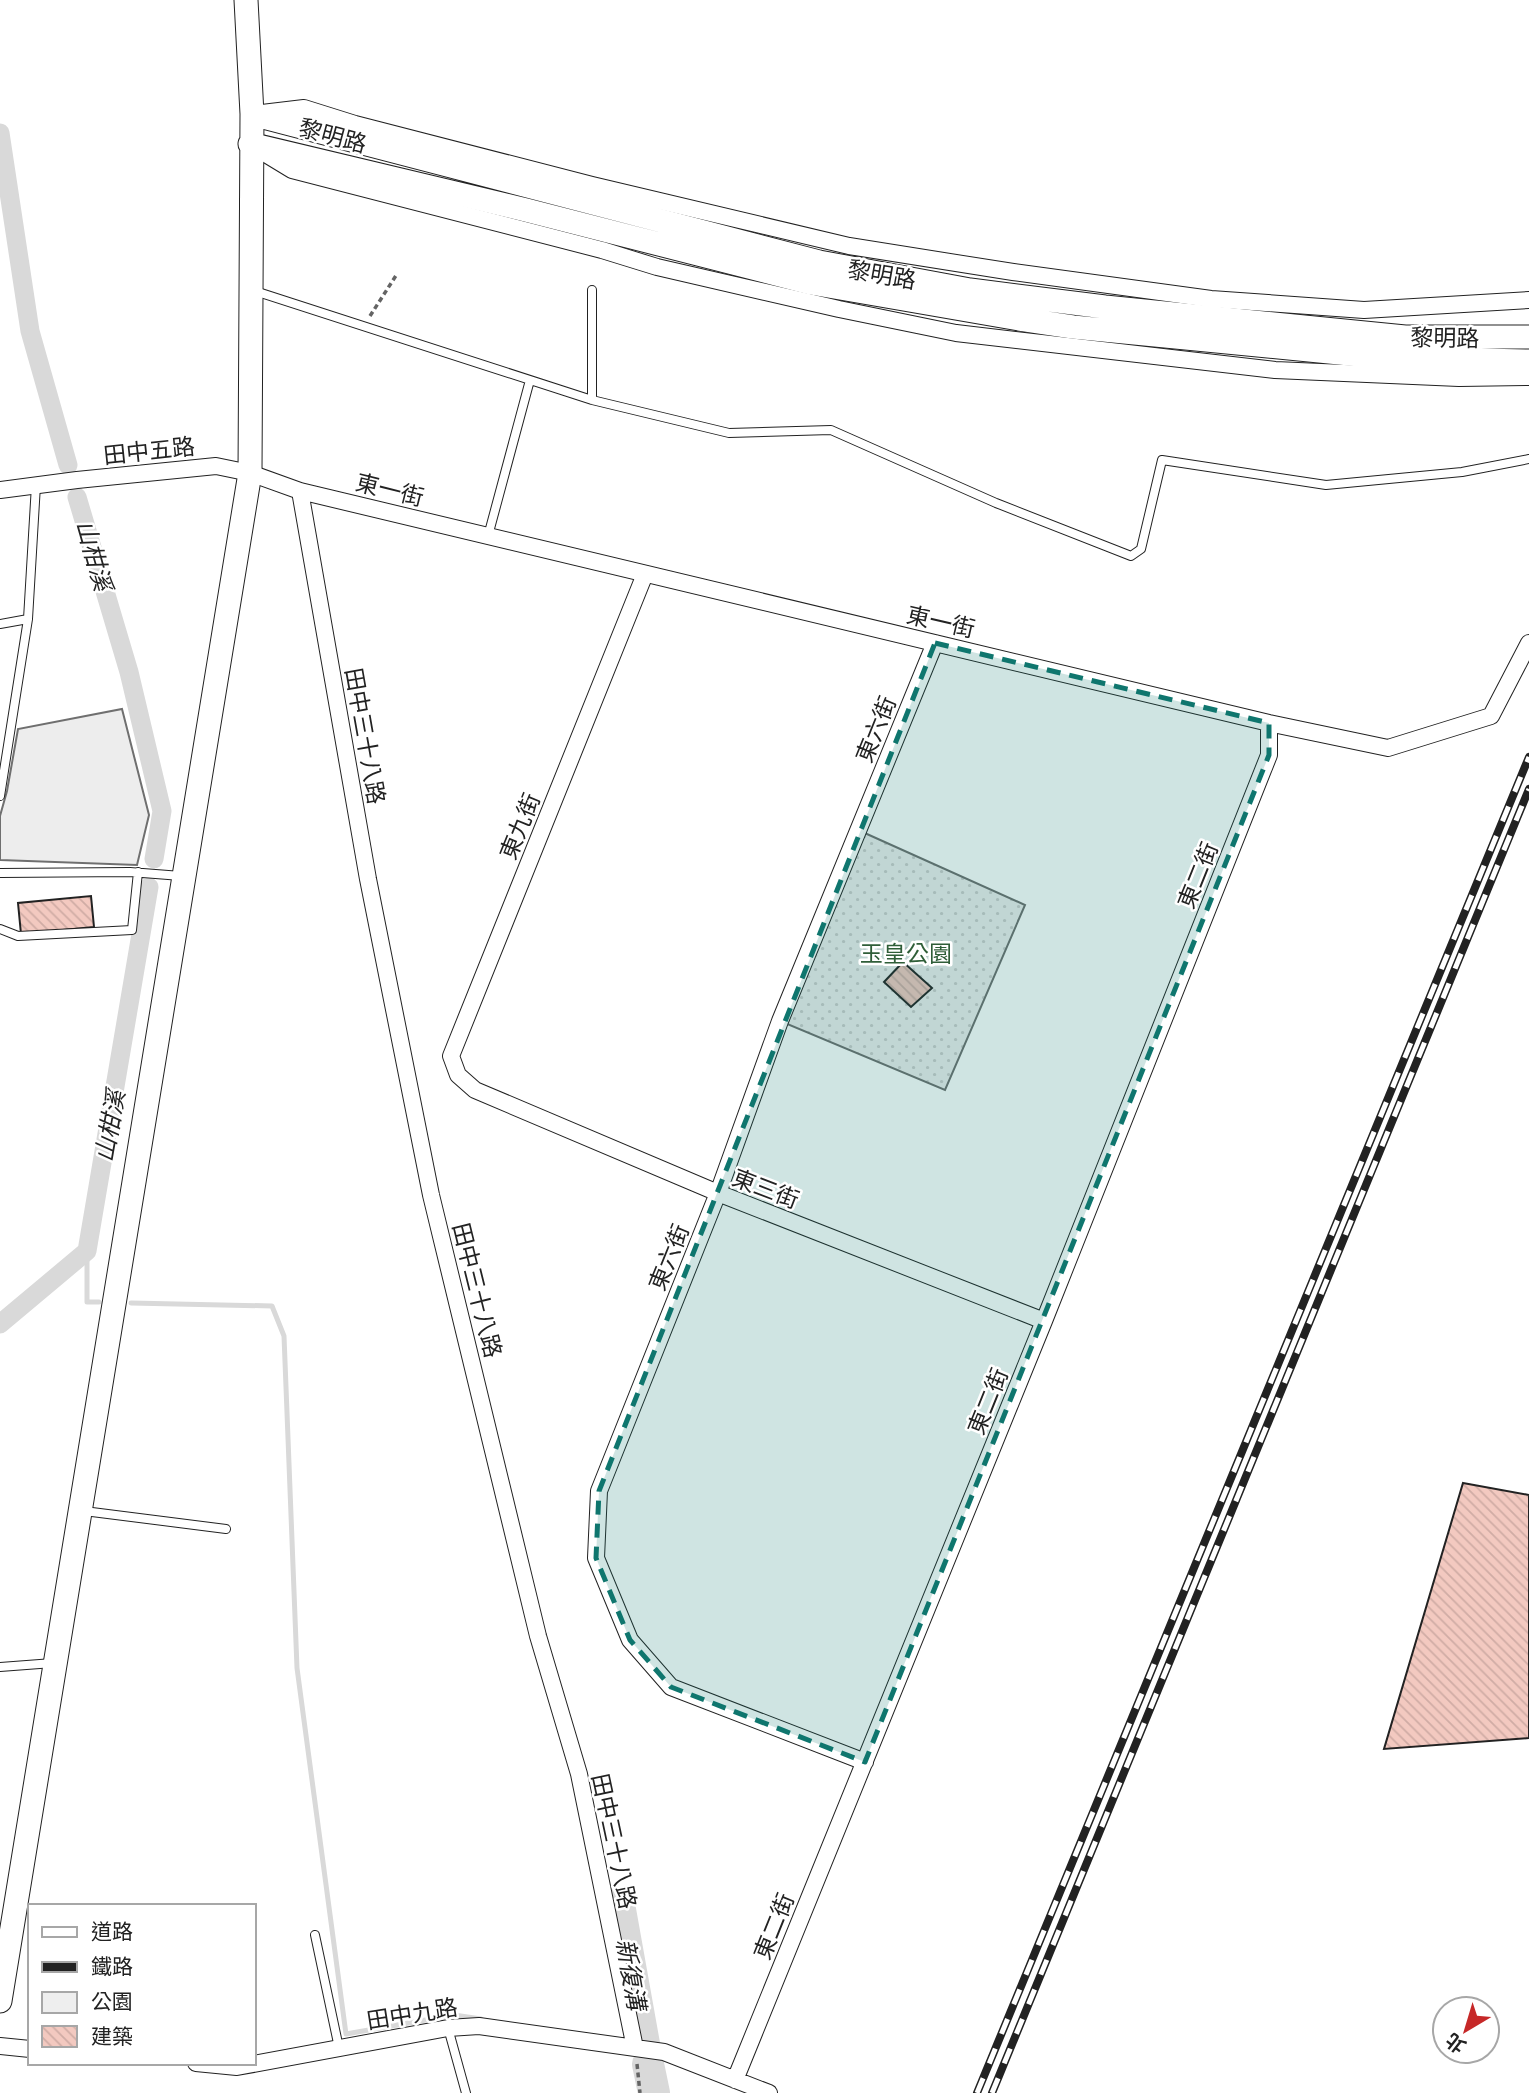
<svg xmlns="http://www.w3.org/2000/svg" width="1529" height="2093" viewBox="0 0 1529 2093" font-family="'Noto Sans','Noto Sans TC',sans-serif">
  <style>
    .green { fill: url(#green-dots); stroke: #6f6f6f; stroke-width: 2 }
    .parking { fill: #ededed; stroke: #6f6f6f; stroke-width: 2 }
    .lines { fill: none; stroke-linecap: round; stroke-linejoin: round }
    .stream { stroke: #d9d9d9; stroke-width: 5 }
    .canal { stroke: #d9d9d9; stroke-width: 19 }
    .river { stroke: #d9d9d9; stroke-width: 32 }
    .building { fill: url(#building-back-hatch); stroke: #222; stroke-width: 2 }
    .lane-casing { stroke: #222; stroke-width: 10 }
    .street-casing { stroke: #222; stroke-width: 18 }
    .secondary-casing { stroke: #222; stroke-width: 25 }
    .path { stroke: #646464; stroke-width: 3.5; stroke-dasharray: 5 3.5; stroke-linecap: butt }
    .lane { stroke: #fff; stroke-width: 8 }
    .street { stroke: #fff; stroke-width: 16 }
    .secondary { stroke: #fff; stroke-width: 23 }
    .rail-casing { stroke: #222; stroke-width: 8 }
    .rail { stroke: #fff; stroke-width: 5; stroke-dasharray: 16; stroke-linecap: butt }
    .marked { fill: #0f766e; fill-opacity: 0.2; stroke: #0f766e; stroke-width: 5; stroke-dasharray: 14 9; stroke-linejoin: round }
    .labels { text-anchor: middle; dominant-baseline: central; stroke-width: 5; stroke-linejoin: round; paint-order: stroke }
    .street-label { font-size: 23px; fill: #222; stroke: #fff }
    .park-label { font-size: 23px; fill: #2f5e38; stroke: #fff }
    .water-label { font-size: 24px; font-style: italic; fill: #222; stroke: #fff }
  </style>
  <defs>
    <pattern id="green-dots" width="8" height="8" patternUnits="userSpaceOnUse" patternTransform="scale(1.75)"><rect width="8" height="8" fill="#eee"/><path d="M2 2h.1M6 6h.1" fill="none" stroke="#ccc" stroke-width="1.8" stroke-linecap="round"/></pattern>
    <pattern id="building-back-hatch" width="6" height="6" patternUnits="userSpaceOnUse" patternTransform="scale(1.75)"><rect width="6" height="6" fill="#f3c9c0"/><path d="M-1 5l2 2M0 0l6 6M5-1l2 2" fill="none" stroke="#d0aca5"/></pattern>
  </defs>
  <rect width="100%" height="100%" fill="#fff"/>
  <path class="green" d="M858 830 1025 905 945 1090 780 1021Z"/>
  <path class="parking" d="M122 709 149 815 137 865 0 860V816L7 791 18 729Z"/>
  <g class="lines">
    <path class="stream" d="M87 1251V1302H99
      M131 1303 272 1306 284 1336 297 1668 346 2034 454 2015 481 2019"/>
    <path class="canal" d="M0 133 30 331 68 465
      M77 497 129 672 162 811 154 859
      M0 1324 87 1251 149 887"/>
    <path class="river" d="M619 1904 644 2044
      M648 2064 654 2093"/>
  </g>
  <path class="building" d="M91 896 94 927 21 934 18 903Z
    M903 962 932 988 911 1007 884 982Z
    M1463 1483 1529 1495V1738L1384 1749Z"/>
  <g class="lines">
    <defs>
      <path id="lane" d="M592 290V400
        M255 291 592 400 729 433 831 430 996 503 1131 556 1141 549 1162 460 1326 485 1462 472 1529 459
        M488 536 530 380
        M0 624 28 619
        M0 796 28 619 36 485
        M0 873 130 872 181 876
        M0 929 18 936 132 930 138 872
        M84 1511 226 1529
        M0 1667 53 1663
        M315 1935 339 2048
        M448 2028 466 2093"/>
      <path id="street" d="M262 113 304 108 355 124 592 185 849 246 1013 272 1211 299 1364 310 1529 300
        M264 153 292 170 602 250 657 267 839 309 956 333 1275 370 1459 378 1529 377
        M0 490 77 480 216 466 250 473 300 491 1269 723 1388 748 1491 716 1529 643
        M300 491 368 879 431 1195 538 1636 579 1774 635 2048
        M645 574 451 1056 458 1075 475 1090 718 1193 1044 1321
        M865 1762 671 1687 630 1640 596 1558 599 1491 718 1193 780 1021 935 643
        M0 2046 30 2049
        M196 2063 237 2067 448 2028 479 2026 664 2052 769 2093
        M735 2080 1044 1321 1269 755V723"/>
      <path id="secondary" d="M252 114 819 262 970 290 1105 307 1405 337H1529
        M250 144 526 210 811 283 1019 319 1073 327 1390 358 1529 361
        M0 2001 250 473 252 114 246 0"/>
    </defs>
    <use href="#lane" class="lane-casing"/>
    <use href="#street" class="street-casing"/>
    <use href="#secondary" class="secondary-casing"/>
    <path class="path" d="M370 316 397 274
      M637 2064 640 2093"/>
    <use href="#lane" class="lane"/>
    <use href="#street" class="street"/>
    <use href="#secondary" class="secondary"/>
    <defs>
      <path id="rail" d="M977 2093 1529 757
        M992 2093 1529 789"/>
    </defs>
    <use href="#rail" class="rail-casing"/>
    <use href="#rail" class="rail"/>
  </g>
  <path class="marked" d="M935 643 1269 723V755L865 1762 671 1687 630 1640 596 1558 599 1491Z"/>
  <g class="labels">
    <g class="street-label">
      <text transform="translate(333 135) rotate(15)">黎明路</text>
      <text transform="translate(882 274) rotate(10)">黎明路</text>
      <text transform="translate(1445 337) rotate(1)">黎明路</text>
      <text transform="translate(149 450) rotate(-6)">田中五路</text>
      <text transform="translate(390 489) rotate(14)">東一街</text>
      <text transform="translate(941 621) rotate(13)">東一街</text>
      <text transform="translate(875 729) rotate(-68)">東六街</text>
      <text transform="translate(366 736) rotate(80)">田中三十八路</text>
      <text transform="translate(519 826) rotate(-68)">東九街</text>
      <text transform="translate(1197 875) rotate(-68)">東二街</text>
      <text transform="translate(766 1188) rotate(21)">東三街</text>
      <text transform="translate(668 1257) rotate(-68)">東六街</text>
      <text transform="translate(478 1290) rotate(76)">田中三十八路</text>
      <text transform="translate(987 1401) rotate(-68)">東二街</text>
      <text transform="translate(615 1841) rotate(78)">田中三十八路</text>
      <text transform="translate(773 1926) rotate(-68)">東二街</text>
      <text transform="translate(412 2013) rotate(-9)">田中九路</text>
    </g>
    <g class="park-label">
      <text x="906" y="953">玉皇公園</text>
    </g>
    <g class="water-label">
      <text transform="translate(95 555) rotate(74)">山柑溪</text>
      <text transform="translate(109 1126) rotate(-80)">山柑溪</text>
      <text transform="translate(632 1974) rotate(80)">新復溝</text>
    </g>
  </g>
  <rect x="28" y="1904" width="228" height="161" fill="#ffffff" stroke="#a7a7a7" stroke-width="2"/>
  <rect x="42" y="1927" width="35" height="10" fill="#ffffff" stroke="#a7a7a7" stroke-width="2"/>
  <text x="91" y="1939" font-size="21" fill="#222222">道路</text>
  <rect x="42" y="1962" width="35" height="10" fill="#222222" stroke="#a7a7a7" stroke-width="2"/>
  <text x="91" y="1974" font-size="21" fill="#222222">鐵路</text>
  <rect x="42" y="1992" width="35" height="21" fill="#eeeeee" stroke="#a7a7a7" stroke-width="2"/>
  <text x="91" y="2009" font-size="21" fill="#222222">公園</text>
  <rect x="42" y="2026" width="35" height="21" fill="url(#building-back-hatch)" stroke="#a7a7a7" stroke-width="2"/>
  <text x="91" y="2044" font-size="21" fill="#222222">建築</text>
  <g transform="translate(1466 2030) rotate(218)"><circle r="33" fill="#ffffff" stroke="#a7a7a7" stroke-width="2"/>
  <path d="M0-5L12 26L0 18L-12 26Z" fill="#c62828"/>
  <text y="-10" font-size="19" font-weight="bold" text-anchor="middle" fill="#222222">北</text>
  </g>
</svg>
